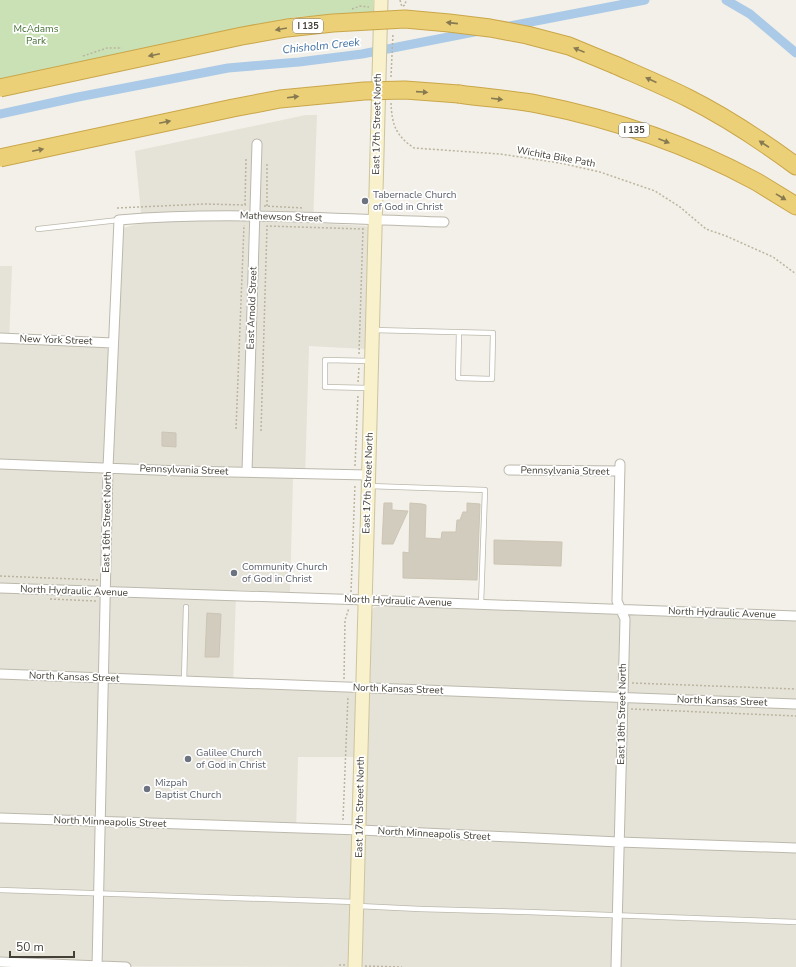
<svg xmlns="http://www.w3.org/2000/svg" width="796" height="967" viewBox="0 0 796 967" font-family="'Nunito Sans',sans-serif">
  <style>
    .residential { fill: #e5e2d7 }
    .green { fill: #cae1b5 }
    .lines { fill: none; stroke-linecap: round; stroke-linejoin: round }
    .canal { stroke: #abcae7; stroke-width: 9 }
    .building { fill: #d2ccbf; stroke: #ccc4b3 }
    .lane-casing { stroke: #bcb8ac; stroke-width: 6 }
    .street-casing { stroke: #bcb8ac; stroke-width: 11 }
    .secondary-casing { stroke: #ccc49d; stroke-width: 15 }
    .highway-casing { stroke: #caa649; stroke-width: 19 }
    .path { stroke: #bcb49f; stroke-width: 1.5; stroke-dasharray: 2 2; stroke-linecap: butt }
    .lane { stroke: #fff; stroke-width: 4.5 }
    .street { stroke: #fff; stroke-width: 9 }
    .secondary { stroke: #f8f1cc; stroke-width: 13 }
    .highway { stroke: #ecd078; stroke-width: 17 }
    .highway-bridge-casing { stroke: #caa649; stroke-width: 19; stroke-linecap: butt }
    .highway-bridge { stroke: #ecd078; stroke-width: 17 }
    .oneway { fill: #877a51 }
    .worship-dot { fill: #6b7280; stroke: #fff; stroke-width: 1.5 }
    .labels { text-anchor: middle; dominant-baseline: central; stroke-width: 3.5; stroke-linejoin: round; paint-order: stroke }
    .shield { fill: #fff; stroke: #7c7973; stroke-width: 1 }
    .shield-label { font-size: 9px; font-weight: bold; fill: #444037 }
    .park-label { font-size: 10px; fill: #446f32; stroke: #fff }
    .street-label { font-size: 10px; fill: #444037; stroke: #fff }
    .worship-label { font-size: 10px; fill: #5b616d; stroke: #fff; text-anchor: start }
    .water-label { font-size: 11px; font-style: italic; fill: #3e6fa3; stroke: #fff }
  </style>
  <rect width="100%" height="100%" fill="#f2f0e8"/>
  <path class="residential" d="M306 115H317L313 223 365 226 368 227 365 349 309 346 305 477 293 478 290 592 236 590 233 686 351 690 354 692 356 697 354 757H298L296 833 349 835 352 836 348 967 0 966V266H12L9 342 117 347 123 228 142 223 135 151Z
    M381 606 796 621V967H362L372 612 373 608Z"/>
  <path class="green" d="M0 0H373V12L296 17 248 26 0 79Z"/>
  <g class="lines">
    <path class="canal" d="M726 0 750 14 796 53
      M505 27 645 0
      M0 114 78 97 228 68 299 62 362 54 479 31"/>
  </g>
  <path class="building" d="M162 432 176 433V447L162 446Z
    M384 503H392V510L408 511 393 544H382Z
    M410 503 422 504 426 505 425 538 441 539 442 532H456L457 520H460L463 512H467V503L480 504 477 580 403 578V552L409 553Z
    M494 540 562 542 561 566 494 564Z
    M207 613 221 614 219 657H205Z"/>
  <g class="lines">
    <defs>
      <path id="lane" d="M38 229 119 220
        M373 330 493 333 492 379 458 378 459 332
        M369 388 325 387V360L371 361
        M369 486 485 490 481 604
        M184 681 186 607
        M0 890 355 902
        M358 906 420 909 528 912 796 922"/>
      <path id="street" d="M0 338 113 343
        M0 464 181 471 368 475
        M509 470 620 471
        M247 472 257 144
        M0 588 365 600 796 616
        M0 674 796 704
        M0 818 360 830 619 842 796 848
        M0 962 126 967
        M97 967 108 468 119 220C227 211 336 219 444 222
        M616 967 625 619 617 601 620 464"/>
      <path id="secondary" d="M355 967C366 645 371 322 381 0"/>
      <path id="highway" d="M615 65C640 76 664 86 688 98 726 117 762 141 796 166
        M459 94C485 98 511 99 537 104 613 119 689 145 757 182 770 190 783 198 796 206"/>
    </defs>
    <use href="#lane" class="lane-casing"/>
    <use href="#street" class="street-casing"/>
    <use href="#secondary" class="secondary-casing"/>
    <use href="#highway" class="highway-casing"/>
    <path class="path" d="M400 0 402 7
      M403 6 405 5 406 0
      M352 9 360 6 369 7
      M83 56 107 48H122
      M391 77 393 33
      M391 103C392 124 395 135 414 148L500 154 560 163 600 172 655 191 680 207 706 229 726 236 773 257 796 274
      M245 205 246 159
      M264 206 304 208
      M267 206V162
      M117 208 204 204 246 205
      M359 354 363 228
      M358 382 359 368
      M236 429 244 225
      M261 431 267 226 363 229
      M355 466 358 394
      M0 576 98 580
      M351 592 355 484
      M50 599 96 601
      M344 679 345 620 349 608
      M632 683 796 689
      M631 709 796 716
      M343 820 348 696
      M339 965H345
      M365 966 402 967"/>
    <use href="#lane" class="lane"/>
    <use href="#street" class="street"/>
    <use href="#secondary" class="secondary"/>
    <use href="#highway" class="highway"/>
    <defs>
      <path id="highway-bridge" d="M0 88 242 36 287 28 333 23 405 19 449 23 490 28 527 35 569 46 615 65
        M0 158 233 108 280 99 364 91 405 90 459 94"/>
    </defs>
    <use href="#highway-bridge" class="highway-bridge-casing"/>
    <use href="#highway-bridge" class="highway-bridge"/>
  </g>
  <defs><path id="oneway-solid" d="M-6-.8H1V-3.2L6.5 0L1 3.2V.8H-6Z"/></defs>
  <g class="oneway">
    <use href="#oneway-solid" transform="translate(452 23) rotate(-174)"/>
    <use href="#oneway-solid" transform="translate(281 29) rotate(170)"/>
    <use href="#oneway-solid" transform="translate(579 50) rotate(-158)"/>
    <use href="#oneway-solid" transform="translate(154 55) rotate(168)"/>
    <use href="#oneway-solid" transform="translate(651 80) rotate(-156)"/>
    <use href="#oneway-solid" transform="translate(422 92) rotate(4)"/>
    <use href="#oneway-solid" transform="translate(293 97) rotate(-7)"/>
    <use href="#oneway-solid" transform="translate(497 99) rotate(7)"/>
    <use href="#oneway-solid" transform="translate(165 122) rotate(-12)"/>
    <use href="#oneway-solid" transform="translate(664 141) rotate(21)"/>
    <use href="#oneway-solid" transform="translate(764 144) rotate(-147)"/>
    <use href="#oneway-solid" transform="translate(38 150) rotate(-12)"/>
    <use href="#oneway-solid" transform="translate(781 197) rotate(31)"/>
  </g>
  <g class="worship-dot">
    <circle cx="365" cy="201" r="4"/>
    <circle cx="234" cy="573" r="4"/>
    <circle cx="188" cy="759" r="4"/>
    <circle cx="147" cy="789" r="4"/>
  </g>
  <g class="labels">
    <g class="shield">
      <rect x="293" y="19" width="30" height="14" rx="3"/>
      <rect x="619" y="123" width="30" height="14" rx="3"/>
    </g>
    <g class="shield-label">
      <text x="308" y="26">I 135</text>
      <text x="634" y="130">I 135</text>
    </g>
    <g class="park-label">
      <text x="36" y="29">McAdams<tspan x="36" dy="12">Park</tspan></text>
    </g>
    <g class="street-label">
      <text transform="translate(377 124) rotate(-89)">East 17th Street North</text>
      <text transform="translate(556 157) rotate(10)">Wichita Bike Path</text>
      <text transform="translate(281 217) rotate(2)">Mathewson Street</text>
      <text transform="translate(252 308) rotate(-88)">East Arnold Street</text>
      <text transform="translate(56 340) rotate(2)">New York Street</text>
      <text transform="translate(184 470) rotate(2)">Pennsylvania Street</text>
      <text transform="translate(565 471) rotate(1)">Pennsylvania Street</text>
      <text transform="translate(368 483) rotate(-88)">East 17th Street North</text>
      <text transform="translate(107 522) rotate(-89)">East 16th Street North</text>
      <text transform="translate(74 591) rotate(2)">North Hydraulic Avenue</text>
      <text transform="translate(398 601) rotate(2)">North Hydraulic Avenue</text>
      <text transform="translate(722 613) rotate(2)">North Hydraulic Avenue</text>
      <text transform="translate(74 677) rotate(2)">North Kansas Street</text>
      <text transform="translate(398 689) rotate(2)">North Kansas Street</text>
      <text transform="translate(722 701) rotate(2)">North Kansas Street</text>
      <text transform="translate(622 714) rotate(-89)">East 18th Street North</text>
      <text transform="translate(360 807) rotate(-89)">East 17th Street North</text>
      <text transform="translate(110 822) rotate(2)">North Minneapolis Street</text>
      <text transform="translate(434 834) rotate(3)">North Minneapolis Street</text>
    </g>
    <g class="worship-label">
      <text x="373" y="195">Tabernacle Church<tspan x="373" dy="12">of God in Christ</tspan></text>
      <text x="242" y="567">Community Church<tspan x="242" dy="12">of God in Christ</tspan></text>
      <text x="196" y="753">Galilee Church<tspan x="196" dy="12">of God in Christ</tspan></text>
      <text x="155" y="783">Mizpah<tspan x="155" dy="12">Baptist Church</tspan></text>
    </g>
    <g class="water-label">
      <text transform="translate(321 46) rotate(-6)">Chisholm Creek</text>
    </g>
  </g>
  <path d="M10 951v6h64v-6" fill="none" stroke="#444037" stroke-width="2"/>
  <text x="16" y="951" font-size="12" fill="#444037" stroke="#ffffff" stroke-width="3" paint-order="stroke">50 m</text>
</svg>
